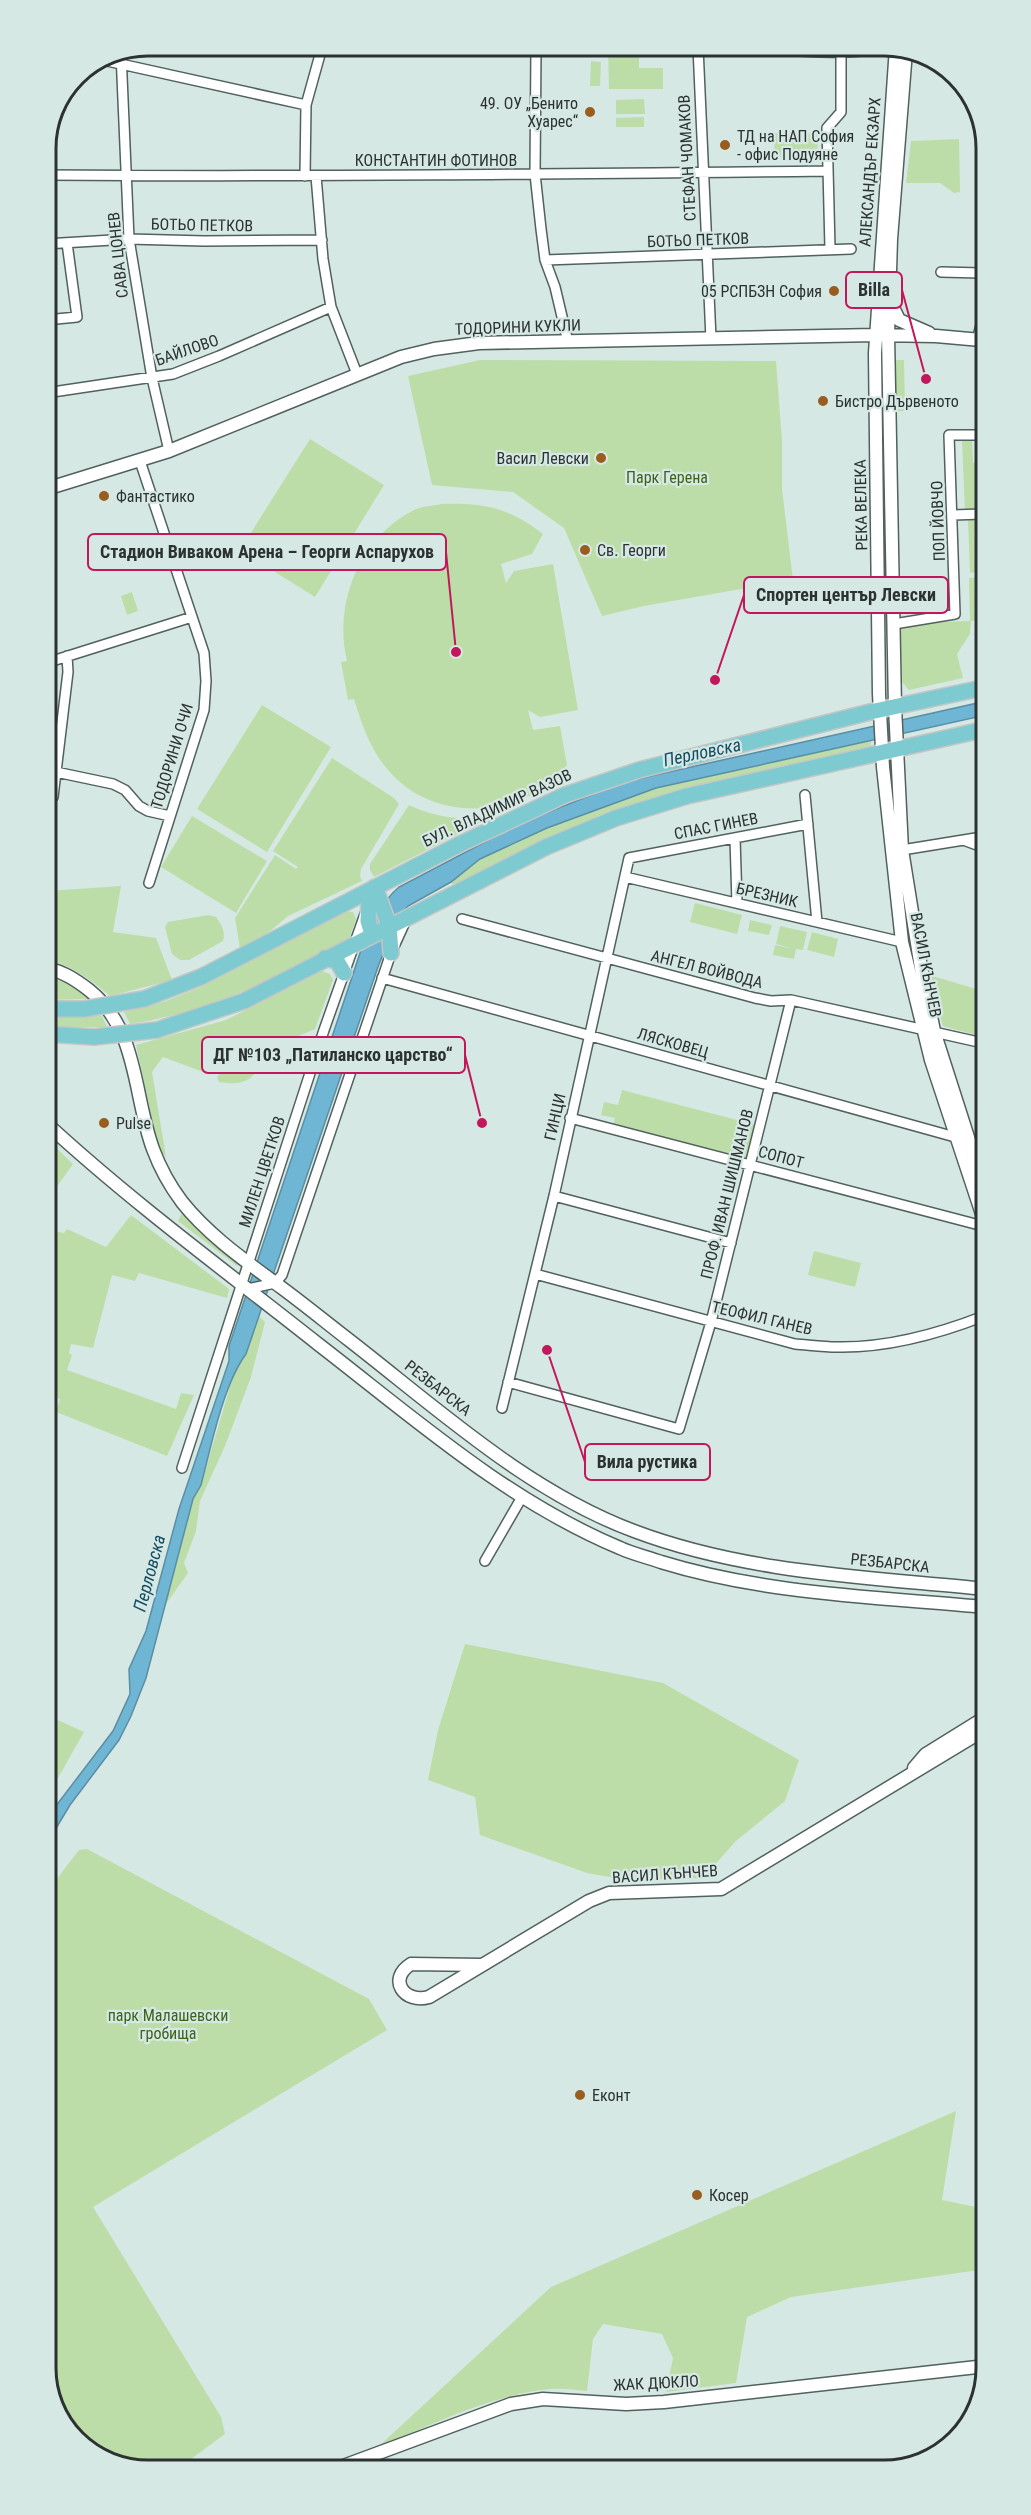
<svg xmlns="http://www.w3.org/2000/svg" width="1031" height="2515" viewBox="0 0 1031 2515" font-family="'Roboto Condensed',sans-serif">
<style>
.green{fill:#bddda8}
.water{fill:#6fb5d4;stroke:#5b8ea3;stroke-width:1.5}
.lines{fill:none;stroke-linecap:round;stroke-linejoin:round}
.minor-casing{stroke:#51615d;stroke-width:12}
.tertiary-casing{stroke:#51615d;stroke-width:15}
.primary-casing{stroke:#c4c6c5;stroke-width:18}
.minor{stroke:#fff;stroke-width:9}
.tertiary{stroke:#fff;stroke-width:12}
.primary{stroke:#7dcad1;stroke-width:15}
.primary-bridge-casing{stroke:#c4c6c5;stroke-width:18;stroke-linecap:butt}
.primary-bridge{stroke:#7dcad1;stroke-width:15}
.poi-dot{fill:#995d1f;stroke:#d6e8e4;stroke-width:2}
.labels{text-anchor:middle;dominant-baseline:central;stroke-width:4.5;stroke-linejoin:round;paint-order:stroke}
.poi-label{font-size:16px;fill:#2b3231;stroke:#d6e8e4;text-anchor:start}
.street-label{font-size:16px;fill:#2b3231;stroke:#d6e8e4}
.park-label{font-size:16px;fill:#3c6419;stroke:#d6e8e4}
.water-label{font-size:18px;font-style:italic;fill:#124c62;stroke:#d6e8e4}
.rim{fill:none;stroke:#2b3231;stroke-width:3}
.leader{fill:none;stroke:#c2185b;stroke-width:2}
.callout-dot{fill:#c2185b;stroke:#d6e8e4;stroke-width:2}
.callout{fill:#d6e8e4;stroke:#c2185b;stroke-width:2}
.callout-label{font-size:18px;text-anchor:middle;font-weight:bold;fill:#2b3231}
</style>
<rect width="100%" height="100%" fill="#d6e8e4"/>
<path class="green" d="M608 48H639V68H663V89H609Z
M591 61 601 62 600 86H590Z
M644 99 645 114H616V100Z
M644 117V127H616V118Z
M775 133 818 134 817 158 774 157Z
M959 139 960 192 954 193 940 183H906L911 141Z
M480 360 776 361 782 441V489L793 580 644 606 602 616 564 528 513 492 432 485 408 376Z
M896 360H904L905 411H896Z
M310 439 384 485 315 597 240 550Z
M962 441H972L973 463H980L982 511 965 512Z
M441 504C484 503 508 507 543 534L532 554 501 564 506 583 514 571 553 564 578 710 540 717 528 710 533 730 560 726 567 765C558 775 549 786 537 792 486 820 420 813 384 765 369 746 361 722 354 699L348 700 341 662 347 661C333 603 360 537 414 510 422 506 433 506 441 504Z
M982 519V572L970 573 968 520Z
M982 577V620L971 621 970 634 957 654 963 678 909 690 902 682 900 623 970 621 969 578Z
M132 592 138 611 127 615 121 596Z
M262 705 331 747 267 852 197 809Z
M871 741V746C765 772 657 793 556 835 521 849 487 868 453 885L451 882 480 860 507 846 547 828 656 788Z
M332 758 394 798 399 804 361 869 360 876 362 881 288 916 268 933 240 948 235 918 275 855 296 869 298 867 273 851Z
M409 805C437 818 463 821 493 816L374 877 370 870V864Z
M192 816 267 861 236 913 161 867Z
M121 886 113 932 156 938 172 980 110 996C90 979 72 966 47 959V891Z
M695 903 742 915 737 934 690 922Z
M346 911 353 912 356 919 349 939C275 978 214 1011 130 1024L124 1012 166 1001 201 987Z
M208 915 216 917C221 924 226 932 223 941L189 960H180L172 954 165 927 168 922Z
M750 920 772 925 769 935 748 931Z
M780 926 807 932 803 950 796 949 794 959 773 955 775 945 794 949 776 944Z
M812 932 838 939 834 957 807 950Z
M322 971 330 974 333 980 315 1029 266 1050 223 1061 206 1073 163 1057 152 1072 166 1157 158 1147 136 1045 226 1020Z
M47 974 70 984 88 999 47 1000Z
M929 975 983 991V1037L943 1026Z
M102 1016 107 1027H47V1017Z
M312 1036 302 1068 273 1058 289 1044Z
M265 1056C254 1080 246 1086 219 1082L217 1078C223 1061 250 1061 265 1056Z
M622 1090 760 1126 750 1165 612 1129 615 1118 601 1115 604 1102 618 1105Z
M47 1139 73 1164 48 1199Z
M182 1212 198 1231 238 1264 237 1266 178 1221Z
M131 1215 229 1289 227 1298 139 1273 135 1281 112 1275 93 1348 71 1344 69 1353 72 1355 67 1370 176 1409 181 1393 194 1395 167 1456 56 1412 60 1399 48 1394 49 1230 64 1233 67 1229 106 1247Z
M814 1251 861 1263 855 1287 808 1275Z
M259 1316 265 1322 251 1377 225 1446 200 1501 196 1531 184 1563 188 1573 163 1608 193 1499 201 1485 231 1383 238 1365 246 1354Z
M465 1644 663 1683 799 1760 785 1801 736 1841 703 1878 626 1880 587 1873 480 1835 475 1797 428 1780 438 1730Z
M49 1716 84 1732 49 1794Z
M87 1849 369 1999 387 2030 93 2207 221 2417 225 2434 176 2470H140L85 2449 50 2400 49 1889 79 1850Z
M956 2111 942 2200 986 2209V2269L791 2297 747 2317 736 2383 666 2392 673 2358 662 2334 603 2324 593 2339 587 2391C575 2390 562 2388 550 2389 490 2395 432 2425 377 2448L551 2287Z"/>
<path class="water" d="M982 702V716L656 788 547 828 480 859 451 882 408 906 399 917 379 964 246 1354C223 1385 211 1447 201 1485L193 1499 146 1678 131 1716 119 1740 70 1805 49 1840V1815L113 1731 130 1694 129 1669 146 1631 179 1509 229 1361V1346L360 953C370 928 378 905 399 887L523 822 624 782Z"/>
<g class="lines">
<defs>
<path id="minor" d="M698 47 711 339
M748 47C789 51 853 57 892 46
M536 49 535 174 541 229 545 260 555 287 568 342
M121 53 129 239 152 378 169 451
M98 59 306 105
M45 175C306 177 567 174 828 171
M305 176 306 105 321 51
M316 176 323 259 331 307 357 374
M45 244 129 239 204 241 322 240
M830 249 827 128 841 112V51
M545 260 851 249
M941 272 981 273
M46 320 77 317 67 243
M977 340 981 325
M46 393 173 374 219 356 331 307
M140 461 204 653 206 681 204 710 149 883
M953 515 982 514
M894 624 955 614 949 435H981
M46 663 192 617
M56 772 113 784 125 790 139 806 148 811 170 816
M805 795 817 922
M53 797 68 672 67 656
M735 838 737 903
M966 841 982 847
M902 850 982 837
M625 877 902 942
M462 919 755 998 771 1001 791 1000 983 1043
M382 978 955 1137
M570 1118 983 1226
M554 1196 731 1243
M535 1274 795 1344C809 1345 823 1347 837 1347 886 1348 938 1334 984 1316
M248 1289 275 1283 282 1275 391 953 406 920
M508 1382 679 1429 711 1322 791 1000
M502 1408 554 1196 629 858 808 824
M182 1468 324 1030 365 914
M485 1561 522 1497"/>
<path id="tertiary" d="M896 47 875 353 879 694 883 767 902 942 931 1060 983 1217
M906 51 891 239 888 335 895 707 902 850 921 968 934 1031 983 1184
M891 303 899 320 929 333
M46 489 169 451 401 357 434 349 479 343 875 335 936 336 981 340
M47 968C64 972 76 980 89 990 139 1030 133 1095 153 1149 160 1168 170 1186 182 1202 209 1236 247 1262 282 1288 305 1305 327 1323 349 1340 438 1409 527 1491 634 1531 745 1573 867 1577 984 1589
M47 1124C133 1203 227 1272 318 1344 414 1418 507 1501 620 1548 633 1554 647 1557 661 1562 765 1594 876 1597 984 1607
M914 1768 926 1754 984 1718
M482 1965 411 1964C387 1979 404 2004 429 1997L589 1901 609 1893 721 1889 984 1730
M338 2468 511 2404 543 2399 626 2404 664 2402 986 2366"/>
<path id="primary" d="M375 887 389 925 391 953
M369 904 368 921 372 934
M325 958 337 961 344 973
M144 999 201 977 458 845 565 795 639 770 870 712 982 688
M47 1009H84
M157 1030 244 1001 546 847 616 818 687 796 982 730
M47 1034 94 1037"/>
</defs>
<use href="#minor" class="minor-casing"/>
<use href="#tertiary" class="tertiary-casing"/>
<use href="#primary" class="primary-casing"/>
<use href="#minor" class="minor"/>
<use href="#tertiary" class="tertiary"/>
<use href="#primary" class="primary"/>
<defs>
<path id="primary-bridge" d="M84 1009 144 999
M94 1037 157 1030"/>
</defs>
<use href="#primary-bridge" class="primary-bridge-casing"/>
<use href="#primary-bridge" class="primary-bridge"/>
</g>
<g class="poi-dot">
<circle cx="590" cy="112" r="6"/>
<circle cx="725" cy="145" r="6"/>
<circle cx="834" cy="291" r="6"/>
<circle cx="823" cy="401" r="6"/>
<circle cx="601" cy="458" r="6"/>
<circle cx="104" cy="496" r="6"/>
<circle cx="585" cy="550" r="6"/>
<circle cx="104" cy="1123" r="6"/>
<circle cx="580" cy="2095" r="6"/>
<circle cx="697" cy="2195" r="6"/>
</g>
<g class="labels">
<g class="poi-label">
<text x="578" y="103" text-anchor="end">49. ОУ „Бенито<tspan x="578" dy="18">Хуарес“</tspan></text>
<text x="737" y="136">ТД на НАП София<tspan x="737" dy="18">- офис Подуяне</tspan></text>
<text x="822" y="291" text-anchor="end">05 РСПБЗН София</text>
<text x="835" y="401">Бистро Дървеното</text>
<text x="589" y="458" text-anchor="end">Васил Левски</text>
<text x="116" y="496">Фантастико</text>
<text x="597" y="550">Св. Георги</text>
<text x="116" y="1123">Pulse</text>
<text x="592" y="2095">Еконт</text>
<text x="709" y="2195">Косер</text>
</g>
<g class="street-label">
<text transform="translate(687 158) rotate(-93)">СТЕФАН ЧОМАКОВ</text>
<text x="436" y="160">КОНСТАНТИН ФОТИНОВ</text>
<text transform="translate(870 172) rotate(-86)">АЛЕКСАНДЪР ЕКЗАРХ</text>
<text transform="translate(202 225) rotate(1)">БОТЬО ПЕТКОВ</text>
<text transform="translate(698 240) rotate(-2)">БОТЬО ПЕТКОВ</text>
<text transform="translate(118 255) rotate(-96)">САВА ЦОНЕВ</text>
<text transform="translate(518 327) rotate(-2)">ТОДОРИНИ КУКЛИ</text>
<text transform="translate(187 350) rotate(-19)">БАЙЛОВО</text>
<text transform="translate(861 505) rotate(-91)">РЕКА ВЕЛЕКА</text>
<text transform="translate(938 521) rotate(-92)">ПОП ЙОВЧО</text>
<text transform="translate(172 756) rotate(-73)">ТОДОРИНИ ОЧИ</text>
<text transform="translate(497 808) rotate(-25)">БУЛ. ВЛАДИМИР ВАЗОВ</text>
<text transform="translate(716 826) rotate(-11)">СПАС ГИНЕВ</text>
<text transform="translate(767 895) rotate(13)">БРЕЗНИК</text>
<text transform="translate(926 965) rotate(79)">ВАСИЛ КЪНЧЕВ</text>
<text transform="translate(707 969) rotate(14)">АНГЕЛ ВОЙВОДА</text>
<text transform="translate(673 1043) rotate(16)">ЛЯСКОВЕЦ</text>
<text transform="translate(555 1117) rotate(-77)">ГИНЦИ</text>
<text transform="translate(781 1157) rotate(15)">СОПОТ</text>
<text transform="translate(262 1172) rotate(-72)">МИЛЕН ЦВЕТКОВ</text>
<text transform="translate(727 1194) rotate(-76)">ПРОФ. ИВАН ШИШМАНОВ</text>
<text transform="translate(762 1318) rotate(13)">ТЕОФИЛ ГАНЕВ</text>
<text transform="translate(438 1388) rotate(38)">РЕЗБАРСКА</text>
<text transform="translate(890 1563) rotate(6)">РЕЗБАРСКА</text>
<text transform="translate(665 1874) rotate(-4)">ВАСИЛ КЪНЧЕВ</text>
<text transform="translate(656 2383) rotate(-3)">ЖАК ДЮКЛО</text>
</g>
<g class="park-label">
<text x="667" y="477">Парк Герена</text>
<text x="168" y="2015">парк Малашевски<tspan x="168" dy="18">гробища</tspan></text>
</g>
<g class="water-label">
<text transform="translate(702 752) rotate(-12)">Перловска</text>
<text transform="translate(149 1573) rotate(-75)">Перловска</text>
</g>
</g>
<path d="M0 0H1031V2515H0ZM148 56H884A92 92 0 0 1 976 148V2368A92 92 0 0 1 884 2460H148A92 92 0 0 1 56 2368V148A92 92 0 0 1 148 56Z" fill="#d6e8e4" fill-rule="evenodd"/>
<path class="rim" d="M148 56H884A92 92 0 0 1 976 148V2368A92 92 0 0 1 884 2460H148A92 92 0 0 1 56 2368V148A92 92 0 0 1 148 56Z"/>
<path class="leader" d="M926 379L902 290M456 652L446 552M715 680L744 595M482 1123L465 1055M547 1350L585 1462"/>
<g class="callout-dot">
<circle cx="926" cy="379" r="6"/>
<circle cx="456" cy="652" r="6"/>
<circle cx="715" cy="680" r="6"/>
<circle cx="482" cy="1123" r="6"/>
<circle cx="547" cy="1350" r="6"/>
</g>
<g class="callout">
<rect x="846" y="272" width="56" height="36" rx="6"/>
<rect x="88" y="534" width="358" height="36" rx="6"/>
<rect x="744" y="577" width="204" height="36" rx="6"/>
<rect x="202" y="1037" width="263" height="36" rx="6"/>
<rect x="585" y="1444" width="125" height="36" rx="6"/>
</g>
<g class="callout-label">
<text x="874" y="296">Billa</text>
<text x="267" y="558">Стадион Виваком Арена – Георги Аспарухов</text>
<text x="846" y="601">Спортен център Левски</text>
<text x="333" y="1061">ДГ №103 „Патиланско царство“</text>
<text x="647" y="1468">Вила рустика</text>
</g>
</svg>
